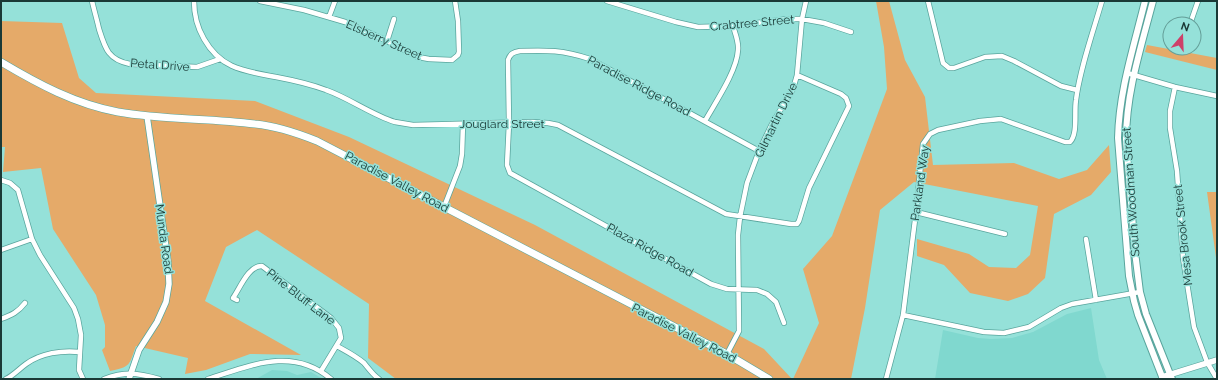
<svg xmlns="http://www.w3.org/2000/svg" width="1218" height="380" viewBox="0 0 1218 380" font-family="Raleway,sans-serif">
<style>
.built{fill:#80d8cf}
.green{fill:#e5aa69}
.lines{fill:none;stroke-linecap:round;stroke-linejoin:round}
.minor-casing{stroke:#59a59d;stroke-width:6}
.tertiary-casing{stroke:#59a59d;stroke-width:7}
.secondary-casing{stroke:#59a59d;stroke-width:8}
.primary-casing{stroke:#59a59d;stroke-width:8}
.minor{stroke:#fff;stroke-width:4.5}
.tertiary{stroke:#fff;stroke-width:5.5}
.secondary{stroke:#fff;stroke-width:6}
.primary{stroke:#fff;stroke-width:7}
.labels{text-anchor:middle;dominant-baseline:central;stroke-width:3;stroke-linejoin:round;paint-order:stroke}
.street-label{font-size:12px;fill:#1a3936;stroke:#95e1d9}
</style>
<rect width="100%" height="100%" fill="#95e1d9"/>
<path class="built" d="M1091 308 1099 360 1107 379H935L943 330 978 338 991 339 1012 338 1033 332 1067 314Z
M272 370 287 371 297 375 311 372 323 379H256Z"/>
<path class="green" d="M876 1H889L905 60 925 97 933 165 1014 163 1059 179 1087 170 1109 145 1111 172 1091 195 1054 214 1045 278 1028 294 1008 301 970 293 944 265 917 256V239L969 254 989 267 1016 268 1030 255 1038 206 914 182 880 210 865 308 851 379H793L819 323 803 269 832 236 887 89 884 47Z
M1 21 62 23 79 78 96 93 255 101 349 137 535 225 764 349 792 379H396L368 358 369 304 257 230 226 247 205 301 301 355 250 354 206 370 185 374 188 358 136 346C129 365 131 367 110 371L102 350 105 347V325L96 295 53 229 41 168 3 172 5 147H1Z
M1147 45 1217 58V70L1145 52Z
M1207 192H1217V265Z"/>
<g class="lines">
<defs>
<path id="minor" d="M92 1C94 10 97 20 99 29 105 48 108 60 130 64L197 67 220 59
M194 1C194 14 197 27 204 39 221 69 244 71 276 77 292 80 310 84 326 90 349 98 372 115 395 122 401 123 407 124 413 125L532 122 548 123 558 125 726 214 791 224H797L799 221 809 188 849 106 846 98 841 94 797 75
M260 1 304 10 345 22 381 38 418 57 429 59 452 60 458 55 459 52 458 21 455 1
M607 1 676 22 698 27 733 26 787 19H802L824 23 851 32
M928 1 943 63 949 68H954L985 57 1002 56 1014 61 1061 86 1077 90
M329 17 335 1
M1190 24 1198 1
M387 41 394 19
M1127 73 1175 87 1217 96
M1175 87 1170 111V128L1177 171 1183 258 1194 327 1207 362 1217 379
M705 121C715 103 737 71 738 50 739 42 735 33 733 26
M759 151 590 59C563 50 547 50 520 51 513 52 510 54 508 60L509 123 507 165 510 173 711 284 727 289 757 290 767 294 776 302 784 323
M1 180 10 183 18 190 32 239 40 255 74 308 78 319 81 335 79 370 83 379
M444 207 460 166 462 154 463 124
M916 212 1005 234
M1086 239 1096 300
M1 250 32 239
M237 300 233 298C240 288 249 265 262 266L331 318 339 328 341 338 321 371
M903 315 984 332 1004 333 1029 327 1061 308 1072 304 1140 292
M1 319C12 315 18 312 25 303
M337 346C346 351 356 356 364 363 369 369 373 375 379 379
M727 354 739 331 738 235 740 217 747 183 759 151 772 124 793 89 797 75 802 19 806 1
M6 379C14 375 19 369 26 364 41 353 62 350 80 352
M104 379C125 371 138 373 159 379
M208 379C250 366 292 346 331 379
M886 379 903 315 916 212 923 144 930 134 938 130 980 121 1001 119 1065 142H1070C1078 134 1074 112 1076 100 1080 68 1093 32 1102 1"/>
<path id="tertiary" d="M1162 377 1217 360
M129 379 139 350 157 322 166 302 169 284 168 261 147 116"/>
<path id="secondary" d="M1145 1C1134 46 1119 91 1118 138L1129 276 1134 301 1138 315 1163 379
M1153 1C1141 47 1126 93 1126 140L1135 252 1140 292 1146 314 1172 379"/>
<path id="primary" d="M1 62C38 84 75 104 118 112 163 120 210 118 255 124 277 126 297 133 317 141L727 354 769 379"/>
</defs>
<use href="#minor" class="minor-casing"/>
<use href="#tertiary" class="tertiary-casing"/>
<use href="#secondary" class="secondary-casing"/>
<use href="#primary" class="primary-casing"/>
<use href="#minor" class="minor"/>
<use href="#tertiary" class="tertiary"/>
<use href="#secondary" class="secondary"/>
<use href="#primary" class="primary"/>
</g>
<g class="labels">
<g class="street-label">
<text transform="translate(752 23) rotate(-5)">Crabtree Street</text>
<text transform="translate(384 40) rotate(24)">Elsberry Street</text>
<text transform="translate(160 65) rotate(4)">Petal Drive</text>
<text transform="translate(639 86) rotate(28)">Paradise Ridge Road</text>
<text transform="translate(776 120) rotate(-64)">Gilmartin Drive</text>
<text x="502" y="124">Jouglard Street</text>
<text transform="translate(397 182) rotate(28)">Paradise Valley Road</text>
<text transform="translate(920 183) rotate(-82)">Parkland Way</text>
<text transform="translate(1131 192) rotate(-94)">South Woodman Street</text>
<text transform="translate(1183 235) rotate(-96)">Mesa Brook Street</text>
<text transform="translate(164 239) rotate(82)">Munda Road</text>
<text transform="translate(650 250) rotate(29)">Plaza Ridge Road</text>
<text transform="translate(301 297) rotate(38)">Pine Bluff Lane</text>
<text transform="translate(684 333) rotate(27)">Paradise Valley Road</text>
</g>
</g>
<rect width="1218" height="380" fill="none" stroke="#1a3936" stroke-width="4"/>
<g transform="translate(1182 36) rotate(19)"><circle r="19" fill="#95e1d9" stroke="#649e98"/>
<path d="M0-3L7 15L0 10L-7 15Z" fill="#ce4069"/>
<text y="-6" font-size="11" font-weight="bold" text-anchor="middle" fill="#1a3936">N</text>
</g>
</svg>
